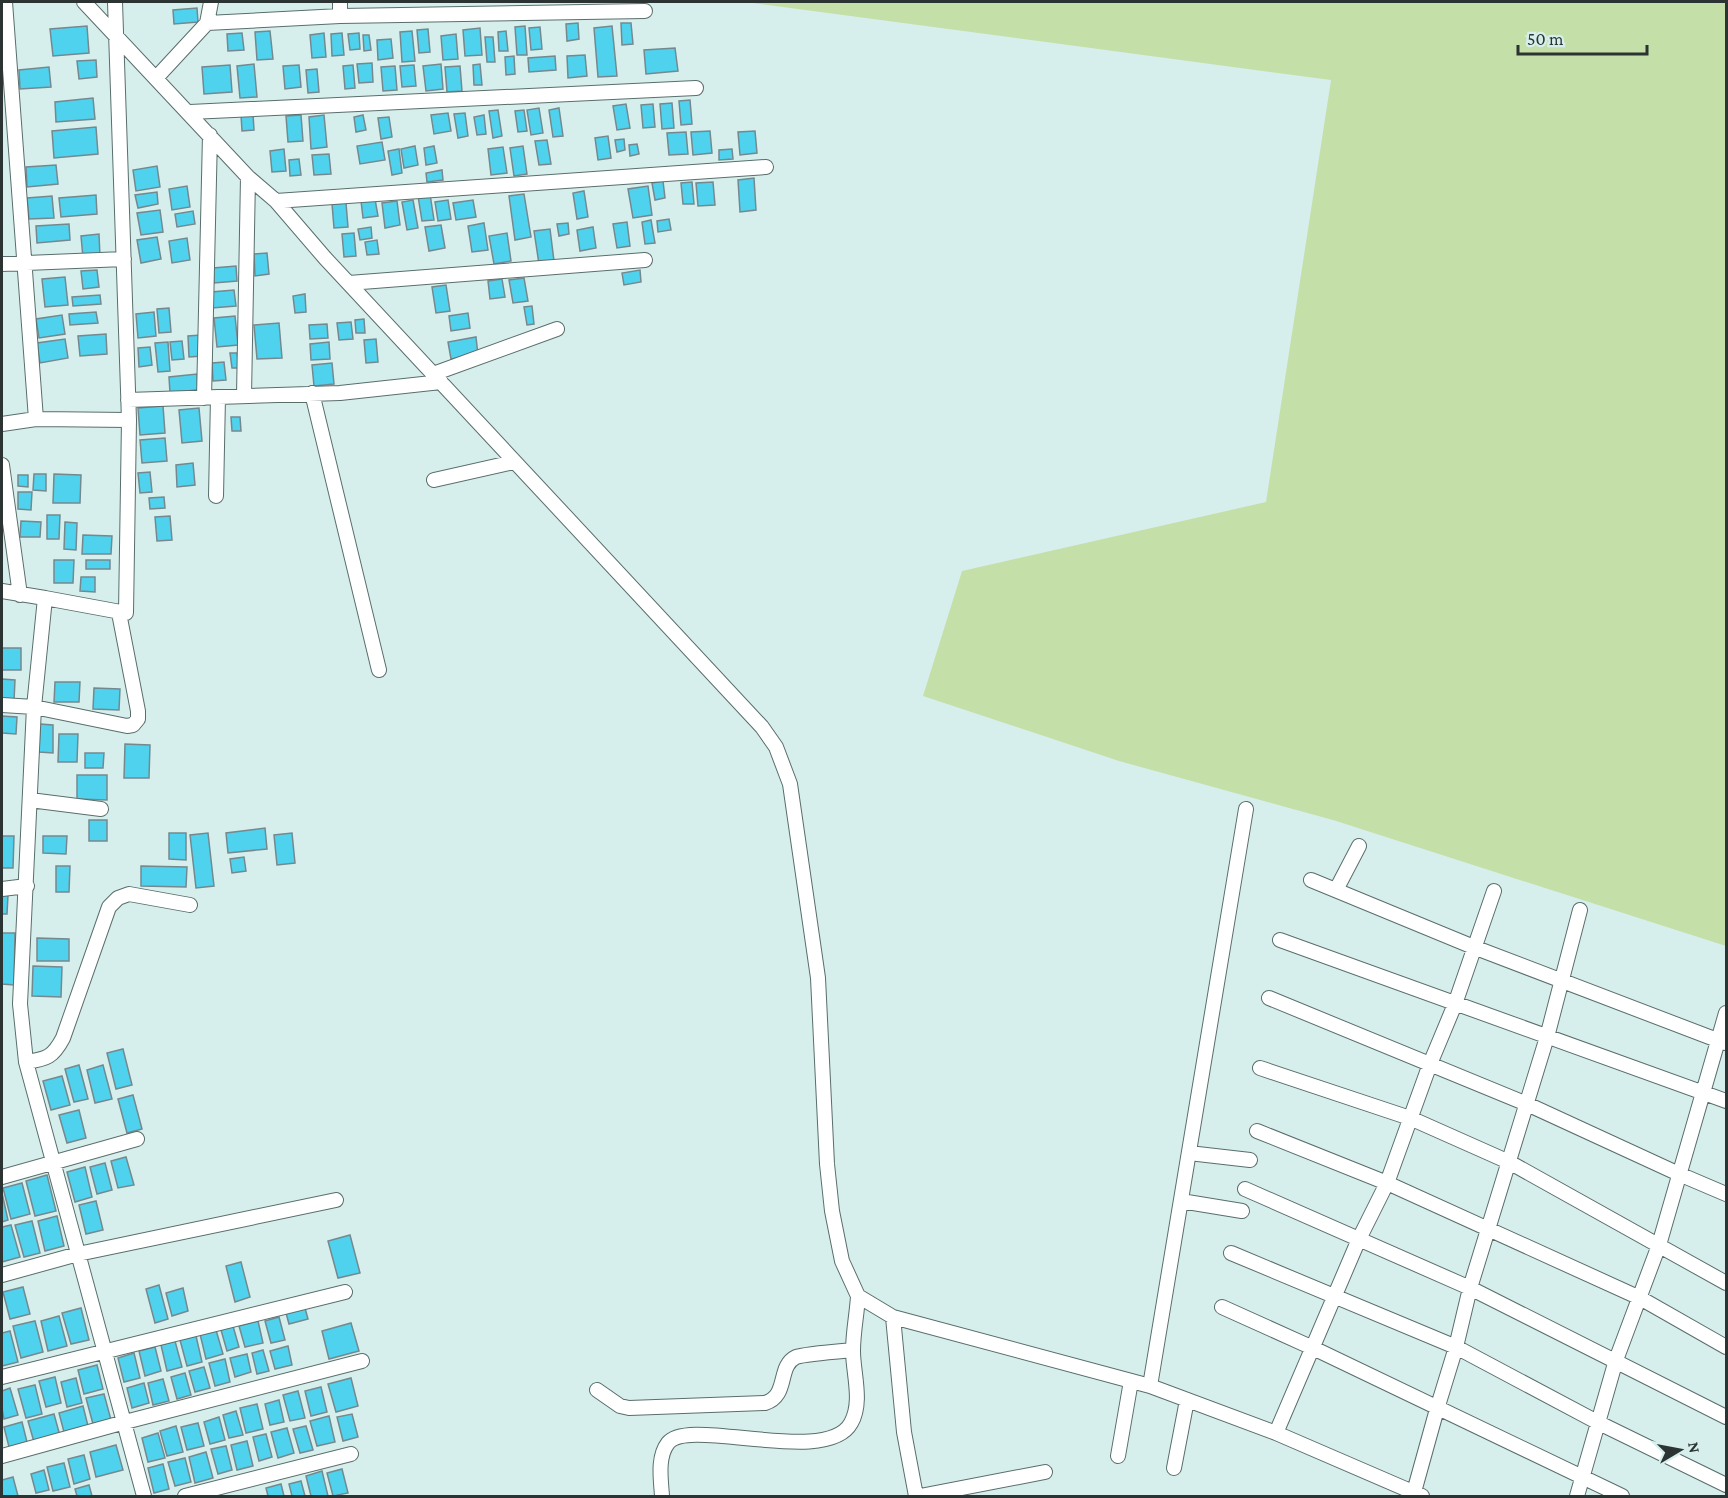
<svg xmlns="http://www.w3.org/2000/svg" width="1728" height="1498" viewBox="0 0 1728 1498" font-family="'Crimson Pro',serif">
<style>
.green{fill:#c5dfa9}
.building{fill:#4ed2ed;stroke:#74898f;stroke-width:1.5}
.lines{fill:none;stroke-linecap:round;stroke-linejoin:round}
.minor-casing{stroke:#596e6b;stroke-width:16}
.minor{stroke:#fff;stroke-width:14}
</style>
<rect width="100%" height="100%" fill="#d7efec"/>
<path class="green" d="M745 2H1726V946L1333 820 1119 761 923 696 962 571 1266 502 1331 80Z"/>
<path class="building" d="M197 8 198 22 174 24 173 10Z
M578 23 579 39 567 41 566 24Z
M621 23H631L633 44 622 45Z
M87 26 89 53 53 56 50 29Z
M525 26 527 55H517L515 27Z
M612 26 617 76 598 77 594 28Z
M540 27 542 49 531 50 529 28Z
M480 28 482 55 465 56 463 30Z
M428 29 430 52 419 53 417 30Z
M270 31 273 59 257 60 255 32Z
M412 31 415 61 402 62 400 32Z
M506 31 508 51H499L498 32Z
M242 33 244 50 228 51 227 34Z
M324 33 326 57 312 58 310 35Z
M342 33 344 55 332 56 331 34Z
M359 33 360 49 350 50 348 34Z
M456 34 458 59 443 60 441 36Z
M363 35H369L371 50 364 51Z
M485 37H493L495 62H487Z
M391 39 393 58 378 60 377 40Z
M675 48 678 71 646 74 644 50Z
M585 55 587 76 568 78 567 56Z
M514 56 515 74 506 75 505 57Z
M555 56 556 70 529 72 528 58Z
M96 60 97 77 79 79 77 61Z
M372 63 373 82 359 83 357 64Z
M254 64 257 97 240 98 237 66Z
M441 64 443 89 426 91 423 66Z
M480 64 482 85H474L473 65Z
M230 65 232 92 204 94 202 67Z
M299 65 301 87 285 89 283 66Z
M353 65 355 88 345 89 343 66Z
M414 65 416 86 402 87 400 66Z
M395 66 397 90 383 91 381 67Z
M460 66 462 91 447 92 445 67Z
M49 67 51 87 20 89 19 70Z
M317 69 319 92 308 93 306 70Z
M93 98 95 119 56 122 55 102Z
M690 100 692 124 681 125 679 101Z
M672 103 674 128 662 129 660 104Z
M626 104 630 128 617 130 613 106Z
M653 104 655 127 643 128 641 105Z
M539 108 543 133 531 135 527 110Z
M559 108 563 136 553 137 549 110Z
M498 110 502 136 493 138 489 111Z
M524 110 527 131 518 132 515 111Z
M448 113 451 131 434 134 431 115Z
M465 113 468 136 458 138 454 114Z
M253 114 254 130 242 131 241 115Z
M301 115 303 141 288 142 286 116Z
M324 115 327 147 311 149 309 117Z
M363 115 366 130 356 132 354 117Z
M484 115 486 134 477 135 474 117Z
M389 117 392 137 381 139 378 118Z
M96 127 98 154 54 158 52 131Z
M710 131 712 153 693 155 691 132Z
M755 131 757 153 740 155 738 132Z
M686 132 688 154 669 155 667 133Z
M608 136 611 158 598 160 595 138Z
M624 139 625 150 617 152 615 140Z
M547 140 551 164 539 165 535 141Z
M382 142 385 160 360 164 357 146Z
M637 144 639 154 630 156 629 145Z
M415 146 418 165 404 168 401 149Z
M434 146 437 163 426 165 424 148Z
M523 146 527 174 514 176 510 148Z
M503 147 507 173 491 175 488 149Z
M284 149 286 171 272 172 270 151Z
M399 149 402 173 392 175 388 151Z
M732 149 733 159 719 160V150Z
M329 154 331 174 314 175 312 155Z
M299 159 301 175 290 176 289 160Z
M56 165 58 184 27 187 26 167Z
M157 166 160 187 136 191 133 170Z
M442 170 443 180 427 182 426 173Z
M754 178 756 210 740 212 738 180Z
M663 181 665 198 655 200 652 183Z
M692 182 694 204H683L681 183Z
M713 182 715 205 698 206 696 183Z
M187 186 190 207 172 210 169 189Z
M648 186 652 215 633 218 628 189Z
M584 191 588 217 577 219 573 193Z
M157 192 158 204 138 208 135 195Z
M430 194 434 220 422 221 418 196Z
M524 194 531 237 515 240 509 196Z
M96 195 97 214 61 217 59 198Z
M52 196 54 218 29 219 27 198Z
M375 199 378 216 363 218 361 201Z
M413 200 418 228 407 230 402 202Z
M448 200 451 219 438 221 435 202Z
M473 200 476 217 456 220 453 203Z
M397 201 400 225 385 228 382 203Z
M346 203 348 227 334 228 332 204Z
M160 210 163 232 141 235 137 213Z
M193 211 195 224 177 227 175 214Z
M669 219 671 230 658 232 657 221Z
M651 220 655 243 645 244 642 222Z
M627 222 630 246 617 248 613 224Z
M484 223 488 250 472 252 468 226Z
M568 223 569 234 559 236 557 224Z
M69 224 70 240 37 243 36 226Z
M441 225 445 248 429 251 425 227Z
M371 227 372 238 360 240 358 229Z
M593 227 596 248 580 251 577 230Z
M550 229 554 261 539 264 534 231Z
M354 233 356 256 344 257 342 234Z
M507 233 511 261 494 264 489 236Z
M99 234 100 257 83 258 81 236Z
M157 237 161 259 141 263 137 240Z
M187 238 190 260 172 263 169 241Z
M377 240 379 254 367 255 365 242Z
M267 253 269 274 255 276 254 254Z
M236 266 237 281 214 283 213 268Z
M97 270 99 287 83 289 81 271Z
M640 270 641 282 624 285 622 273Z
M65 277 68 305 45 307 42 279Z
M524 278 528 301 513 303 509 280Z
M502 279 505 297 490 299 488 281Z
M446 285 450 311 436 313 432 287Z
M234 290 236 306 212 308 211 292Z
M305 294 306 312 295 313 293 296Z
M100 295 101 304 73 306 72 297Z
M532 306 534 324 527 325 524 307Z
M169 308 171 332 159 333 157 309Z
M96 312 98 323 70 325 69 314Z
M154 312 156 336 138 338 136 314Z
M468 313 470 328 451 331 449 316Z
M62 315 65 334 39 338 36 319Z
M235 316 238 345 217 347 214 318Z
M364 319 365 333H356L355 320Z
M351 322 353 339 339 340 337 323Z
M279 323 282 358 257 359 254 325Z
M327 324 328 338 310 339 309 325Z
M106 334 107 354 80 356 78 336Z
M201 335 203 356 189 357 188 336Z
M476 337 478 355 451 359 448 342Z
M65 339 68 358 40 363 37 343Z
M376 339 378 362 366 363 364 340Z
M182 341 184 359 172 360 170 342Z
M168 342 170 371 158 372 155 343Z
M329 342 330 359 311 360 310 344Z
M150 347 152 365 139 367 138 348Z
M230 353H237L239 368H232Z
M224 362 226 380 213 381 212 363Z
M332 363 334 384 314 386 312 365Z
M197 374 198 390 170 393 169 377Z
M163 406 165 433 140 435 138 408Z
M199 408 202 441 182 443 179 410Z
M231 417H240L241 431H232Z
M165 438 167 461 142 463 140 440Z
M193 463 195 485 177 487 176 465Z
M150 472 152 492 140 493 138 473Z
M34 474H46V491L33 490Z
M54 474 81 475 80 503H53Z
M18 475H28V487L18 486Z
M18 492H32L31 510 18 509Z
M164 497 165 508 150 509 149 498Z
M47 515H60L59 539H47Z
M170 516 172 540 157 541 155 517Z
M21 521 41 522 40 537H20Z
M65 522 77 523 76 550 64 549Z
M83 535 112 536 111 554H82Z
M54 560H74L73 583H54Z
M86 560H110V569H86Z
M81 577H95V592L80 591Z
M2 648H21V670H2Z
M2 679 15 680 14 701H2Z
M55 682H80L79 702H54Z
M94 688 120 689 119 710 93 709Z
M2 716 17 717 16 734 2 733Z
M40 724 53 725V753L39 752Z
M59 734H78L77 762H58Z
M125 744 150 745 149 778H124Z
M85 753H104L103 768H85Z
M77 775H107V800L77 799Z
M89 820H107V841H89Z
M265 828 267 849 228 853 226 833Z
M169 833H186V860L169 859Z
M208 833 214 886 196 888 190 835Z
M292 833 295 863 277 865 274 835Z
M2 836H14L13 868H2Z
M43 836H67L66 854 43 853Z
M244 857 246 871 232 873 230 859Z
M56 866H70L69 892H56Z
M141 866 187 867 186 887 141 886Z
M2 895H8L7 914H2Z
M2 933H15L14 985 2 984Z
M37 938 69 939V961H37Z
M33 966 62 967 61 997 32 996Z
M123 1049 132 1085 116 1089 107 1053Z
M79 1065 88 1099 74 1102 65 1069Z
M103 1065 112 1099 95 1103 87 1070Z
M62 1076 70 1105 51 1110 43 1081Z
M133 1095 142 1129 127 1133 118 1099Z
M79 1110 86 1138 67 1143 59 1115Z
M126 1157 134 1185 118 1188 111 1161Z
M105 1163 112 1190 97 1194 90 1167Z
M85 1167 92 1197 75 1202 67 1172Z
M47 1175 56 1211 35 1216 26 1181Z
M22 1183 30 1214 11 1219 3 1188Z
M2 1193 8 1220 2 1222Z
M96 1201 103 1230 86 1234 79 1205Z
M57 1216 64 1246 45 1251 38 1221Z
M32 1221 40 1253 24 1257 15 1225Z
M11 1225 20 1257 2 1262V1227Z
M350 1235 360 1273 338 1278 328 1241Z
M241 1262 250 1297 235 1302 226 1266Z
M159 1285 168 1319 155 1323 146 1289Z
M23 1287 30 1314 10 1319 3 1292Z
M183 1288 188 1311 172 1316 166 1293Z
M81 1308 89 1340 71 1344 62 1313Z
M305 1308 308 1319 289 1324 286 1313Z
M59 1316 67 1346 48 1351 41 1321Z
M279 1317 285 1340 271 1343 265 1321Z
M35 1321 43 1352 21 1358 13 1326Z
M258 1321 263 1343 245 1347 239 1326Z
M351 1323 359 1351 329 1359 322 1331Z
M233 1326 239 1347 227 1351 221 1330Z
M216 1330 223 1354 206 1359 200 1334Z
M10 1331 18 1362 2 1366V1333Z
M196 1336 202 1362 187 1366 180 1340Z
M175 1341 182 1367 167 1371 161 1345Z
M288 1346 292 1365 275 1369 270 1351Z
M155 1347 161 1371 145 1376 139 1351Z
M263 1350 269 1371 257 1374 252 1353Z
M134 1353 140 1378 124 1382 118 1358Z
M247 1354 251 1372 235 1377 230 1358Z
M225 1359 230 1382 215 1386 209 1363Z
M97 1365 103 1389 84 1394 78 1370Z
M204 1367 210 1388 195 1392 189 1371Z
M185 1373 191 1395 177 1399 171 1377Z
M55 1377 61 1403 46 1407 39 1381Z
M76 1378 82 1403 67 1407 61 1382Z
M351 1378 358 1406 336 1412 328 1384Z
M163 1379 169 1401 153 1405 148 1383Z
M144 1383 149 1403 132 1408 127 1388Z
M35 1385 42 1414 26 1418 18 1389Z
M321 1387 327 1412 311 1416 305 1391Z
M10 1388 18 1415 4 1419 2 1409V1391Z
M298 1391 305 1418 290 1421 283 1395Z
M104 1394 111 1420 93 1424 86 1398Z
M279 1400 284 1422 270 1425 265 1404Z
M257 1404 263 1429 246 1433 240 1408Z
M83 1406 88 1426 64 1432 59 1413Z
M236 1411 243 1435 229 1438 223 1415Z
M54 1414 60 1436 34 1442 28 1421Z
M352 1414 358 1437 343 1441 337 1417Z
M329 1416 335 1442 317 1446 310 1421Z
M219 1417 225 1440 210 1444 204 1422Z
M22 1422 27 1442 9 1447 4 1427Z
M198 1423 204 1446 187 1450 181 1427Z
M176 1426 183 1452 167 1456 160 1431Z
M306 1426 313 1450 300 1453 293 1429Z
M287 1428 294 1453 278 1458 271 1432Z
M158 1433 165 1458 148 1462 142 1438Z
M266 1434 272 1457 259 1461 253 1437Z
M247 1441 253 1466 237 1470 231 1445Z
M116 1445 123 1470 96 1477 90 1452Z
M226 1446 232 1470 218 1474 211 1449Z
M206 1452 213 1478 195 1483 189 1457Z
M84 1455 90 1479 74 1484 68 1459Z
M185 1458 191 1482 175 1486 168 1462Z
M64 1463 70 1487 53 1491 47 1467Z
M163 1464 169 1489 154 1493 148 1468Z
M342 1469 348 1493 333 1496 327 1473Z
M44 1470 49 1490 36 1493 31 1474Z
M322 1471 328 1496H311L306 1476Z
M13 1477 18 1496H2V1480Z
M301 1481 305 1496H292L289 1484Z
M281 1484 284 1496H268L266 1488Z
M89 1485 92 1496H77L75 1489Z"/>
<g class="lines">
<defs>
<path id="minor" d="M5 2 36 419
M84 2 248 177 276 201 325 258 762 727 776 747 790 784 818 978 827 1164 832 1211 842 1261 858 1296 893 1317 1150 1386 1276 1433 1422 1496
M115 2 129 420 126 613 45 598 34 707 20 1004 26 1062 144 1496
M340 16 645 11
M207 23 211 2
M157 77 207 23 340 16V2
M190 112 696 88
M276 201 766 167
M2 264 124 259
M349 283 645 260
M433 374 557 329
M312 393 379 670
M244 396 248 177
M204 398 210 135
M128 400 340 393 441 382
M2 424 36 419 129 420
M2 465 20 595
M434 480 514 462
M216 496 218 397
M2 591 45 598
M2 705 34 707 127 726 133 725 138 719V711L119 613
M30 800 101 809
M1311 880 1476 948 1725 1043
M2 889 27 886
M1336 890 1359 846
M1280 940 1726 1101
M1269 998 1527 1104 1679 1174 1726 1194
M26 1062C47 1059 53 1057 63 1038L109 907 118 898 129 894 190 905
M1260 1068 1410 1118 1509 1162 1726 1283
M1257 1131 1387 1183 1640 1298 1726 1347
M1189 1153 1250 1160
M2 1177 137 1139
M1245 1189 1470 1288 1726 1417
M1181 1201 1242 1211
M1231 1253 1456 1347 1599 1423 1726 1485
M2 1275 78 1254 336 1200
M1222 1307 1313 1348 1622 1496
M893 1317 904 1432 916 1496
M2 1377 345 1292
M1150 1386 1246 809
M597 1390 620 1406 629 1408 765 1403C789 1396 777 1366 796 1357 804 1354 842 1351 853 1350
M1276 1433 1359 1239 1387 1183 1430 1064 1455 1004 1494 891
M2 1456 125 1422 362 1361
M1118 1456 1131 1381
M1174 1468 1187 1400
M1414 1492 1437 1409 1456 1347 1470 1288 1547 1037 1580 910
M185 1496 351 1454
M662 1496C661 1480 657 1457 668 1443 688 1416 827 1467 851 1423 863 1402 853 1373 853 1351 853 1332 857 1314 858 1296
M920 1496 1045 1472
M1577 1496 1616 1360 1659 1245 1726 1013"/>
</defs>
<use href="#minor" class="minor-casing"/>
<use href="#minor" class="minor"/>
</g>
<rect width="1728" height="1498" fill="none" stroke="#2b3433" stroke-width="6"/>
<g transform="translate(1680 1450) rotate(80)" stroke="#d7efec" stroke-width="4.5" paint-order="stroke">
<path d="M0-4.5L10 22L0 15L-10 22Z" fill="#2b3433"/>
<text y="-9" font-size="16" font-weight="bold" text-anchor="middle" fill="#2b3433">N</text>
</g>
<path d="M1518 45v9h129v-9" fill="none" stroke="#2b3433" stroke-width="3"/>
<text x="1527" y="45" font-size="18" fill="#2b3433" stroke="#d7efec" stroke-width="4.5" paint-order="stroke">50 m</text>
</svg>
